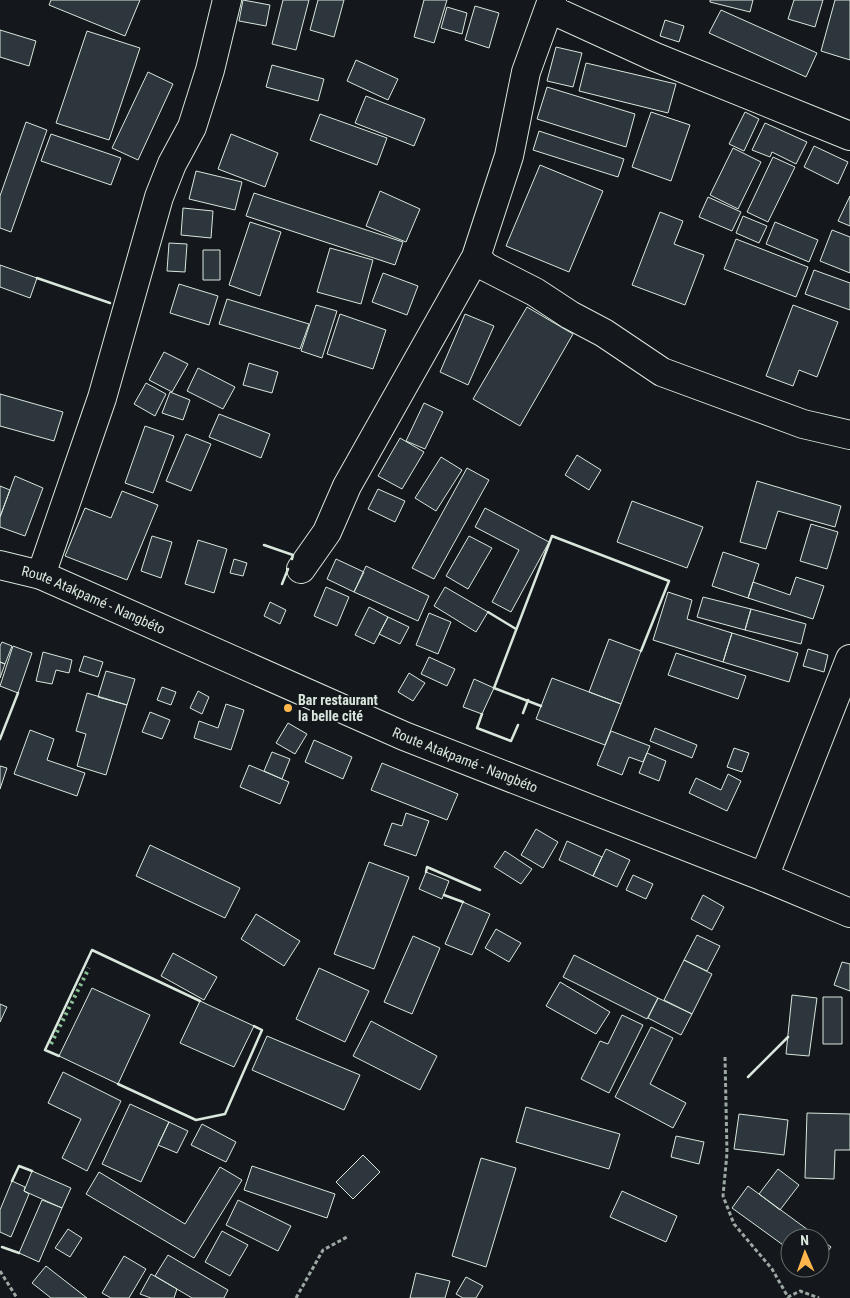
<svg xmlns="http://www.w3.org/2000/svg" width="850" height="1298" viewBox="0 0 850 1298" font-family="'Roboto Condensed',sans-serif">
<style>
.building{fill:#2c363c;stroke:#d8e6dc}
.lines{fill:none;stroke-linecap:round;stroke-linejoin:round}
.street-casing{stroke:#d8e6dc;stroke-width:30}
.secondary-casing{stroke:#d8e6dc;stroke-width:30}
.path{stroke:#9da8a2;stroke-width:3;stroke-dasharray:4 2.5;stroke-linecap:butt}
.street{stroke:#14181c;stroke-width:28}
.secondary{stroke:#14181c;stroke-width:28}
.hedge{stroke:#8ac095;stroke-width:4;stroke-dasharray:2.5 4;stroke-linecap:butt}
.wall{stroke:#d8e6dc;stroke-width:2.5}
.poi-dot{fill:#ffb74d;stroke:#14181c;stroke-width:2}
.labels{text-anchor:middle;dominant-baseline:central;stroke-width:4;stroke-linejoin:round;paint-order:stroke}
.street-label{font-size:14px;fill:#d8e6dc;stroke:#14181c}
.poi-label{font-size:14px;font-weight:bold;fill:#d8e6dc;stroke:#14181c;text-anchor:start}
</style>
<rect width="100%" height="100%" fill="#14181c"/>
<path class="building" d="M51 0H140L125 36 49 5Z
M243 0 270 5 266 26 239 21Z
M283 0H309L296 50 272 44Z
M318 0H344L334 37 310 30Z
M424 0H447L434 43 414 37Z
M710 0H753L750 12 710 2Z
M794 0H823L815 27 788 19Z
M835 0H850V60L821 51Z
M475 6 499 13 489 48 465 40Z
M447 7 467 13 462 34 441 28Z
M721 10 817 53 806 77 709 33Z
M665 20 684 26 679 42 660 36Z
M0 30 36 41 29 66 0 57Z
M87 31 140 48 109 140 56 123Z
M556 47 582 53 573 87 547 81Z
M356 60 398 79 388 100 347 81Z
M586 63 676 84 668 113 579 91Z
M272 65 324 79 318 101 266 87Z
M148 72 173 84 138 160 112 148Z
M547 87 635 114 626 147 537 119Z
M366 96 425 119 414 146 355 123Z
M651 112 690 125 671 181 632 167Z
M745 112 759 119 744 151 729 144Z
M320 114 387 138 377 165 310 140Z
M26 122 47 130 11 232 0 228V196Z
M765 123 807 142 796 164 772 152 770 157 752 150Z
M539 131 624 159 618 177 533 150Z
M51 134 121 158 111 185 41 161Z
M231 134 278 153 265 187 218 169Z
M814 146 848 162 838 184 804 167Z
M733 148 761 162 738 209 710 195Z
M773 157 795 167 768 222 747 212Z
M540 165 603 191 569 272 506 246Z
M196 171 242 182 235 210 189 199Z
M380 191 420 209 406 242 366 226Z
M254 193 403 242 395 265 246 216Z
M850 196V226L838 221Z
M708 197 741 212 732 231 699 217Z
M183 208 213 211 211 238 181 235Z
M660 212 683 221 674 244 704 255 685 305 632 285Z
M743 216 767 226 759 243 736 233Z
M250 222 281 232 260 296 229 285Z
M775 222 818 240 809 262 766 244Z
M832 230 850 237V273L820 261Z
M736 239 808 267 796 297 724 269Z
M169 243 187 244 185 272 167 271Z
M330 248 373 260 361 304 317 292Z
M203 250H220V280H203Z
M0 265 37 278 30 298 0 287Z
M814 270 850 283V310L805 294Z
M383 273 418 286 407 315 372 302Z
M179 284 218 296 209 325 170 313Z
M227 299 309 324 300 349 219 324Z
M316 305 337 311 322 358 301 351Z
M793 305 838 322 817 377 799 370 793 386 766 376Z
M527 307 573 334 520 426 473 399Z
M340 314 386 330 373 369 327 354Z
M465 314 494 326 468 385 440 372Z
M164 352 188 364 172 392 149 380Z
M249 363 278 372 272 393 243 385Z
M198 368 235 387 223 409 187 391Z
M146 383 166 394 155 416 134 404Z
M170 392 190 400 183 420 162 413Z
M0 394 63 412 54 441 0 426Z
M424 403 443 412 425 449 406 441Z
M219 414 270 434 261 458 209 437Z
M145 426 174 436 153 493 125 483Z
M186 434 211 444 191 491 166 481Z
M400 438 424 452 402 489 378 476Z
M577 455 601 470 589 490 565 475Z
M441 457 462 470 436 511 415 498Z
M467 468 489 480 434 579 412 568Z
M15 476 43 488 25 536 0 527V517Z
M757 481 841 506 835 527 778 511 766 549 740 542Z
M0 486 10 490 0 517Z
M378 489 405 501 395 522 368 509Z
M122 491 158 505 127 580 65 556 85 508 111 518Z
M632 501 703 527 687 568 617 542Z
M485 508 549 542 511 612 492 602 519 550 475 527Z
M811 524 838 532 827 569 800 561Z
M152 536 172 542 161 578 141 571Z
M469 536 492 548 468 589 446 576Z
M198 540 227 549 214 593 185 584Z
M723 552 759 564 748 598 712 586Z
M234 559 247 563 243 576 230 573Z
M336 559 364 572 354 592 327 579Z
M366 566 429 596 418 621 354 592Z
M796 577 824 586 813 619 748 598 753 582 790 595Z
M326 587 349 597 337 626 314 616Z
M445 587 488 612 476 632 434 606Z
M668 592 692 600 687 619 732 633 723 662 653 640Z
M703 597 751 609 745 630 697 617Z
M270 602 286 610 280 624 264 616Z
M369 607 388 617 374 644 355 635Z
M751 609 806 624 801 644 745 630Z
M429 613 451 622 438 654 416 645Z
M388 617 409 627 400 644 379 634Z
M732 633 798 653 789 682 723 662Z
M609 639 641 651 621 704 589 692Z
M2 642 12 646 5 664 0 662V646Z
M13 646 32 653 18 693 0 686Z
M808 649 828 655 824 672 803 666Z
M43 652 72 660 69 673 56 670 52 684 36 681Z
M676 653 746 676 738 699 668 675Z
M84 656 103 662 98 677 79 671Z
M429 657 455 669 447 686 421 674Z
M0 662 5 664 0 678Z
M106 671 135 679 127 705 98 697Z
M409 673 425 683 413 701 398 692Z
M552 678 621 704 605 745 536 719Z
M474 679 494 688 482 714 463 707Z
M162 687 176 692 171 705 157 700Z
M198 691 209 697 202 714 190 708Z
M87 693 127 705 106 775 77 766 86 734 76 731Z
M226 704 244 710 231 750 194 738 199 721 218 728Z
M150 712 170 720 162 739 142 732Z
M288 723 307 734 295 754 276 743Z
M655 728 697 745 692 758 650 741Z
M30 730 54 739 47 760 85 773 77 796 14 774Z
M611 731 650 746 643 762 629 757 622 775 597 765Z
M314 740 352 757 343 779 305 762Z
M734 748 749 753 742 772 727 767Z
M272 752 290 759 282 779 264 771Z
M647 753 666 761 659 781 639 773Z
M382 763 458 794 447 820 371 790Z
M249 765 289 782 280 804 240 787Z
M0 766 7 768 0 789Z
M728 774 741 781 727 811 689 793 696 778 721 790Z
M406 813 429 821 416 856 384 845 392 823 402 826Z
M536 829 558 842 543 868 521 855Z
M567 841 602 857 593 876 559 860Z
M150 845 240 888 225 918 136 876Z
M606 849 630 860 617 887 593 876Z
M505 851 532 869 521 884 494 867Z
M369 862 409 877 374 969 334 954Z
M426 872 449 881 442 899 419 889Z
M633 875 653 884 646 899 626 890Z
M703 895 724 907 712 930 691 919Z
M463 902 490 914 472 955 445 944Z
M256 914 300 941 284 966 241 939Z
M496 929 521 943 509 962 485 948Z
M697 935 720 946 707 971 684 960Z
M413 936 440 948 412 1014 384 1002Z
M173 953 217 977 204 1000 161 976Z
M574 955 658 998 647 1019 563 977Z
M684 960 712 974 692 1014 664 1000Z
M842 962 850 964V991L834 985Z
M319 968 369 991 345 1042 296 1019Z
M560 982 610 1012 596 1034 546 1006Z
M92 988 150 1015 118 1084 59 1056Z
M792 995 817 998 809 1056 786 1054Z
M823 997H842V1044H823Z
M658 998 692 1014 681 1035 648 1018Z
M200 1001 254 1026 234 1067 180 1043Z
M0 1004 7 1007 0 1022Z
M622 1015 643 1025 609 1093 581 1079 600 1041 608 1044Z
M371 1021 437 1056 420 1090 353 1056Z
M651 1027 673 1038 650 1084 686 1103 673 1128 615 1097Z
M267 1036 360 1075 344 1110 252 1070Z
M63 1072 121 1101 87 1171 62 1158 81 1119 48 1103Z
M130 1104 169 1122 141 1182 102 1164Z
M526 1107 620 1134 609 1169 516 1142Z
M807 1113 850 1114V1150H835L834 1179 805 1178Z
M739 1114 788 1120 784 1155 734 1149Z
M169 1122 188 1131 177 1153 158 1145Z
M202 1124 236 1142 226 1162 191 1145Z
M676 1136 704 1142 699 1164 671 1157Z
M363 1155 380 1172 353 1199 336 1182Z
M481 1158 516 1168 486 1267 452 1256Z
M252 1166 335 1194 327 1218 244 1190Z
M220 1167 242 1180 194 1258 86 1194 99 1172 185 1224Z
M778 1169 799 1185 780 1210 759 1194Z
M32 1171 71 1188 62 1208 24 1191Z
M12 1181 25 1187 24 1191 29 1194 11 1237 0 1232V1210Z
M748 1186 759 1194 819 1238H790V1250L732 1208Z
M622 1191 677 1216 666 1242 610 1217Z
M42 1200 62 1208 39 1262 19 1253Z
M238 1200 291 1226 278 1251 226 1225Z
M68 1229 82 1238 70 1257 55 1248Z
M222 1231 248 1245 230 1276 205 1262Z
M820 1239 831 1247 820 1262Z
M168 1255 228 1290 224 1298H192L155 1276Z
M124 1256 146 1269 129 1298H111L102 1293Z
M46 1266 87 1298H51L32 1283Z
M416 1273 450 1281 445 1298H410Z
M151 1274 177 1289 174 1298H151L140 1294Z
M466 1277 483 1286 476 1298H463L456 1294Z"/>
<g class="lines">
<defs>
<path id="street" d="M550 9 655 57 850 136
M476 257 486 267 535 292 570 315 604 333 662 372 803 424 850 435
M301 569 327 532 347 486 476 257 509 156 526 72 552 0
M41 575 102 398 159 197 172 164 192 127 210 70 227 0
M764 877 850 659"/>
<g id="secondary">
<path id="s1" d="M0 565 41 575 404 736 764 877 850 913"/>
</g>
</defs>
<use href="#street" class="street-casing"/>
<use href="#secondary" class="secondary-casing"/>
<path class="path" d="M725 1057 727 1153 723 1196 734 1224 772 1269 788 1297 800 1291 819 1298
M0 1271 17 1298
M296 1298 323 1250 347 1237"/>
<use href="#street" class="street"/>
<use href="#secondary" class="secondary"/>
<path class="hedge" d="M51 1044 89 968"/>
<path class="wall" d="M37 278 110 303
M264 545 293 555 292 559
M282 584 288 569
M488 612 516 629
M541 706 494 688 552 536 669 581 641 651
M523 713 528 700
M482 714 477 728 511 741 518 725
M0 739 18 693
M426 872 427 867 480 890
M444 895 463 902
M59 1056 45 1050 92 950 200 1001
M748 1077 788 1037
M118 1084 196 1120 225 1114 262 1030 254 1026
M12 1181 19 1166 32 1171
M2 1247 19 1253"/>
</g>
<circle class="poi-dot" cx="288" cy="708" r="5"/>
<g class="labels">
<g class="street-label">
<text stroke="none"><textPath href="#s1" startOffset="100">Route Atakpamé - Nangbéto</textPath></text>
<text stroke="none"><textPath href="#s1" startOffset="505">Route Atakpamé - Nangbéto</textPath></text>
</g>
<g class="poi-label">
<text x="298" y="700">Bar restaurant<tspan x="298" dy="16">la belle cité</tspan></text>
</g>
</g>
<g transform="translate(805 1253) rotate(358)"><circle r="24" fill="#14181c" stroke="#626a69"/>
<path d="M0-4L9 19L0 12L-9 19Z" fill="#ffb74d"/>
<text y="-8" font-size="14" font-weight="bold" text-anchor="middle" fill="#d8e6dc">N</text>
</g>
</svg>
